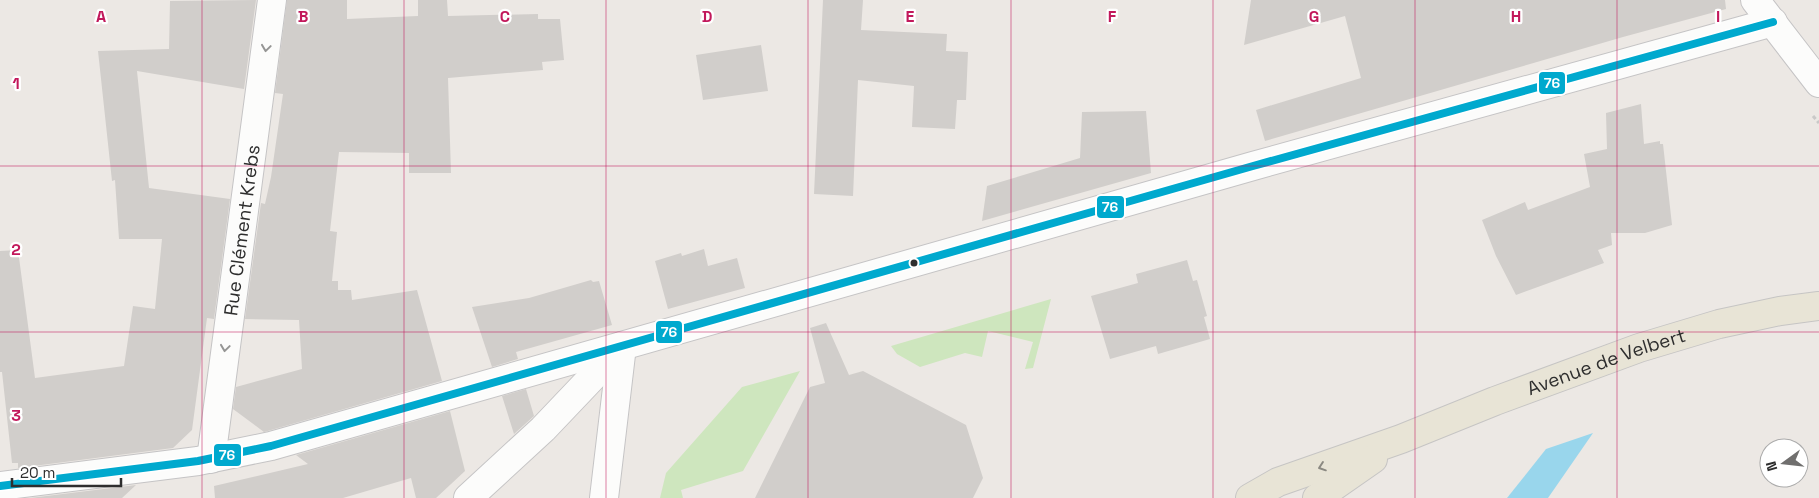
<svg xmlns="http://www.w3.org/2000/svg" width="1819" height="498" viewBox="0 0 1819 498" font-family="'Space Grotesk',sans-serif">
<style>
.green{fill:#cee6be}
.water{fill:#99d6ec}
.building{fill:#d1cecb}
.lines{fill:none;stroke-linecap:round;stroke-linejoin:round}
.minor-casing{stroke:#c5c4c5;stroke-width:30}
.secondary-casing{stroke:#c5c4c5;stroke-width:30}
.primary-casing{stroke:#c6c5c4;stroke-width:30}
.path{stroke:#c9c9c8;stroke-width:3;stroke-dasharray:4 2.5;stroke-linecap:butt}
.minor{stroke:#fcfcfb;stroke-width:28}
.secondary{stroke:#fcfcfb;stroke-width:28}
.primary{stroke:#e8e4d6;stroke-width:28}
.bus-1-casing{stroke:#fff;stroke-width:11}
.bus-1{stroke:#00a9ce;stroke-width:8}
.oneway{stroke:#959594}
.oneway2{stroke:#8b8982}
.grid{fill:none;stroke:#c2185b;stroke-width:1;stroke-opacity:0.55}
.bus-dot{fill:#2e2e2e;stroke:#fff;stroke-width:2}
.labels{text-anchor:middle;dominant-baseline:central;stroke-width:4.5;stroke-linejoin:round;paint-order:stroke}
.street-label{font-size:19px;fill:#2e2e2e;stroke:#fff}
.grid-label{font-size:16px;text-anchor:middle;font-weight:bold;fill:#c2185b;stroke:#fff;stroke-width:4.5;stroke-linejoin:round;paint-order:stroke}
.line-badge{stroke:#fff;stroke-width:2}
.badge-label{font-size:14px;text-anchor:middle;font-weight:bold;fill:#fff}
</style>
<rect width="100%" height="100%" fill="#ece8e4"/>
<path class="green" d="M1051 299 1033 368 1025 369 1033 342 988 331 982 357 965 353 920 367 897 354 891 346Z
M800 371 743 471 681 490 683 498H660L666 473 742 387Z"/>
<path class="water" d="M1593 433 1548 498H1507L1546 449Z"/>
<path class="building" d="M256 0 244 89 137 71 149 188 230 199 214 319 207 318 192 430 173 448 18 468V463H12L2 372H0V251L18 250 35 378 124 366 133 306 155 309 162 239H119L115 180 112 181 98 51 169 49 170 1Z
M287 0H347V19L418 16V0H447L448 16 538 14V19H560L564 60 542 62 543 70 448 78 451 173H409V153L339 152 330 231 337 232 332 281H338V290H351L352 300 417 290 442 381 264 432 233 409 236 387 302 369 299 320 245 319 261 203 265 204 271 177 283 94 275 93Z
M823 0H863L861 30 947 34 946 51 968 52 966 100H957L955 129 912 127 914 86 858 80 853 196 814 194Z
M1251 0H1725L1726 9 1623 37 1265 141 1256 110 1361 78 1345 16 1244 45Z
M761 45 768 91 703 100 696 55Z
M1641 104 1644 144 1660 141V144H1663L1672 225 1645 233H1611L1612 245 1598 250 1604 263 1516 295 1496 256 1482 220 1525 202 1528 210 1590 187 1584 154 1607 149 1606 113Z
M1146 111 1151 173 982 221 987 186 1080 158 1082 112Z
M704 249 708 266 737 258 745 288 668 309 655 261 681 253 682 256Z
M1187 260 1193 281 1197 280 1207 316 1204 317 1210 339 1158 354 1156 346 1110 359 1091 296 1138 283 1136 274Z
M591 280 593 282 599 281 612 325 516 352 518 359 492 367 472 307 529 298Z
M826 323 849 375 863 371 966 425 983 478 973 498H755L810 387 825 383 810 328Z
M526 389 534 416 514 434 502 396Z
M450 411 465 471 436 498H416L411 478 343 498H215L214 486 308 464 296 455Z
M136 485 122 498H30Z"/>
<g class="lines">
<defs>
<g id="minor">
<path id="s1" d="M211 459 272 0"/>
<path d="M0 486 198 461 271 446 1253 166 1773 22"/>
<path d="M468 498 543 429 621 347"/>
<path d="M604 498 622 346"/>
</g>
<path id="secondary" d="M1755 0 1819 83"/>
<g id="primary">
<path id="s2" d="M1250 498 1278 482 1401 439 1495 401 1639 348 1719 324 1780 311 1819 306"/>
<path d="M1317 498 1373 459"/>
</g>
</defs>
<use href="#minor" class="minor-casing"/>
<use href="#secondary" class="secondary-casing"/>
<use href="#primary" class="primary-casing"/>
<path class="path" d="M1813 116 1819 123"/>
<use href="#minor" class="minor"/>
<use href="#secondary" class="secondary"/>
<use href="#primary" class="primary"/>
<defs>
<path id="bus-1" d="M0 486 198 461 271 446 1253 166 1773 22"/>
</defs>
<use href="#bus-1" class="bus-1-casing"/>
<use href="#bus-1" class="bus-1"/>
</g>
<defs><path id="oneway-chevron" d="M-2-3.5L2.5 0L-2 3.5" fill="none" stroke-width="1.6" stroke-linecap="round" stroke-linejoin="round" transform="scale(1.25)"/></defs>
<g class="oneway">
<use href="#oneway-chevron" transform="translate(266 48) rotate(98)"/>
<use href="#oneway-chevron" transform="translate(225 348) rotate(98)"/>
</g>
<use class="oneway2" href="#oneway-chevron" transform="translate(1322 467) rotate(161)"/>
<path class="grid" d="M202 0V498M404 0V498M606 0V498M808 0V498M1011 0V498M1213 0V498M1415 0V498M1617 0V498M0 166H1819M0 332H1819"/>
<circle class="bus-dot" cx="914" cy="263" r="4.5"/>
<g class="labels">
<g class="street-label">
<text stroke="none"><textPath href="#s1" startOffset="231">Rue Clément Krebs</textPath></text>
<text stroke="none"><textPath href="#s2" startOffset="382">Avenue de Velbert</textPath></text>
</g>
</g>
<g class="grid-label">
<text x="101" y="22">A</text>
<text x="303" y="22">B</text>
<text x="505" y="22">C</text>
<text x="707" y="22">D</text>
<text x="910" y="22">E</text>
<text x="1112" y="22">F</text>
<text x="1314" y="22">G</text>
<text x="1516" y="22">H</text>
<text x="1718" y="22">I</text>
<text x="16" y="89">1</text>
<text x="16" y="255">2</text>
<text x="16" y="421">3</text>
</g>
<g class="line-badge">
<rect x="1538" y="71" width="28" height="24" rx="5" fill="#00a9ce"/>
<rect x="1096" y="195" width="29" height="24" rx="5" fill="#00a9ce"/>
<rect x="655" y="320" width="28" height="24" rx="5" fill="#00a9ce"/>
<rect x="213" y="443" width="29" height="24" rx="5" fill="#00a9ce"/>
</g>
<g class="badge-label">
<text x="1552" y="88">76</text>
<text x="1110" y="212">76</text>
<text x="669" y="337">76</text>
<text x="227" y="460">76</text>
</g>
<g transform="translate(1784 463) rotate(255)"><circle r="24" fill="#ffffff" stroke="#ababab"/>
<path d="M0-4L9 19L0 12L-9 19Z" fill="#706f6e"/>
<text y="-8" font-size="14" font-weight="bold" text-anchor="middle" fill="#2e2e2e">N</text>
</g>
<path d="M12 478v8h109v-8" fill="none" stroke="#2e2e2e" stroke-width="2.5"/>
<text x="20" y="478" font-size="15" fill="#2e2e2e" stroke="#ffffff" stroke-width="4" paint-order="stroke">20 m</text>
</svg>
